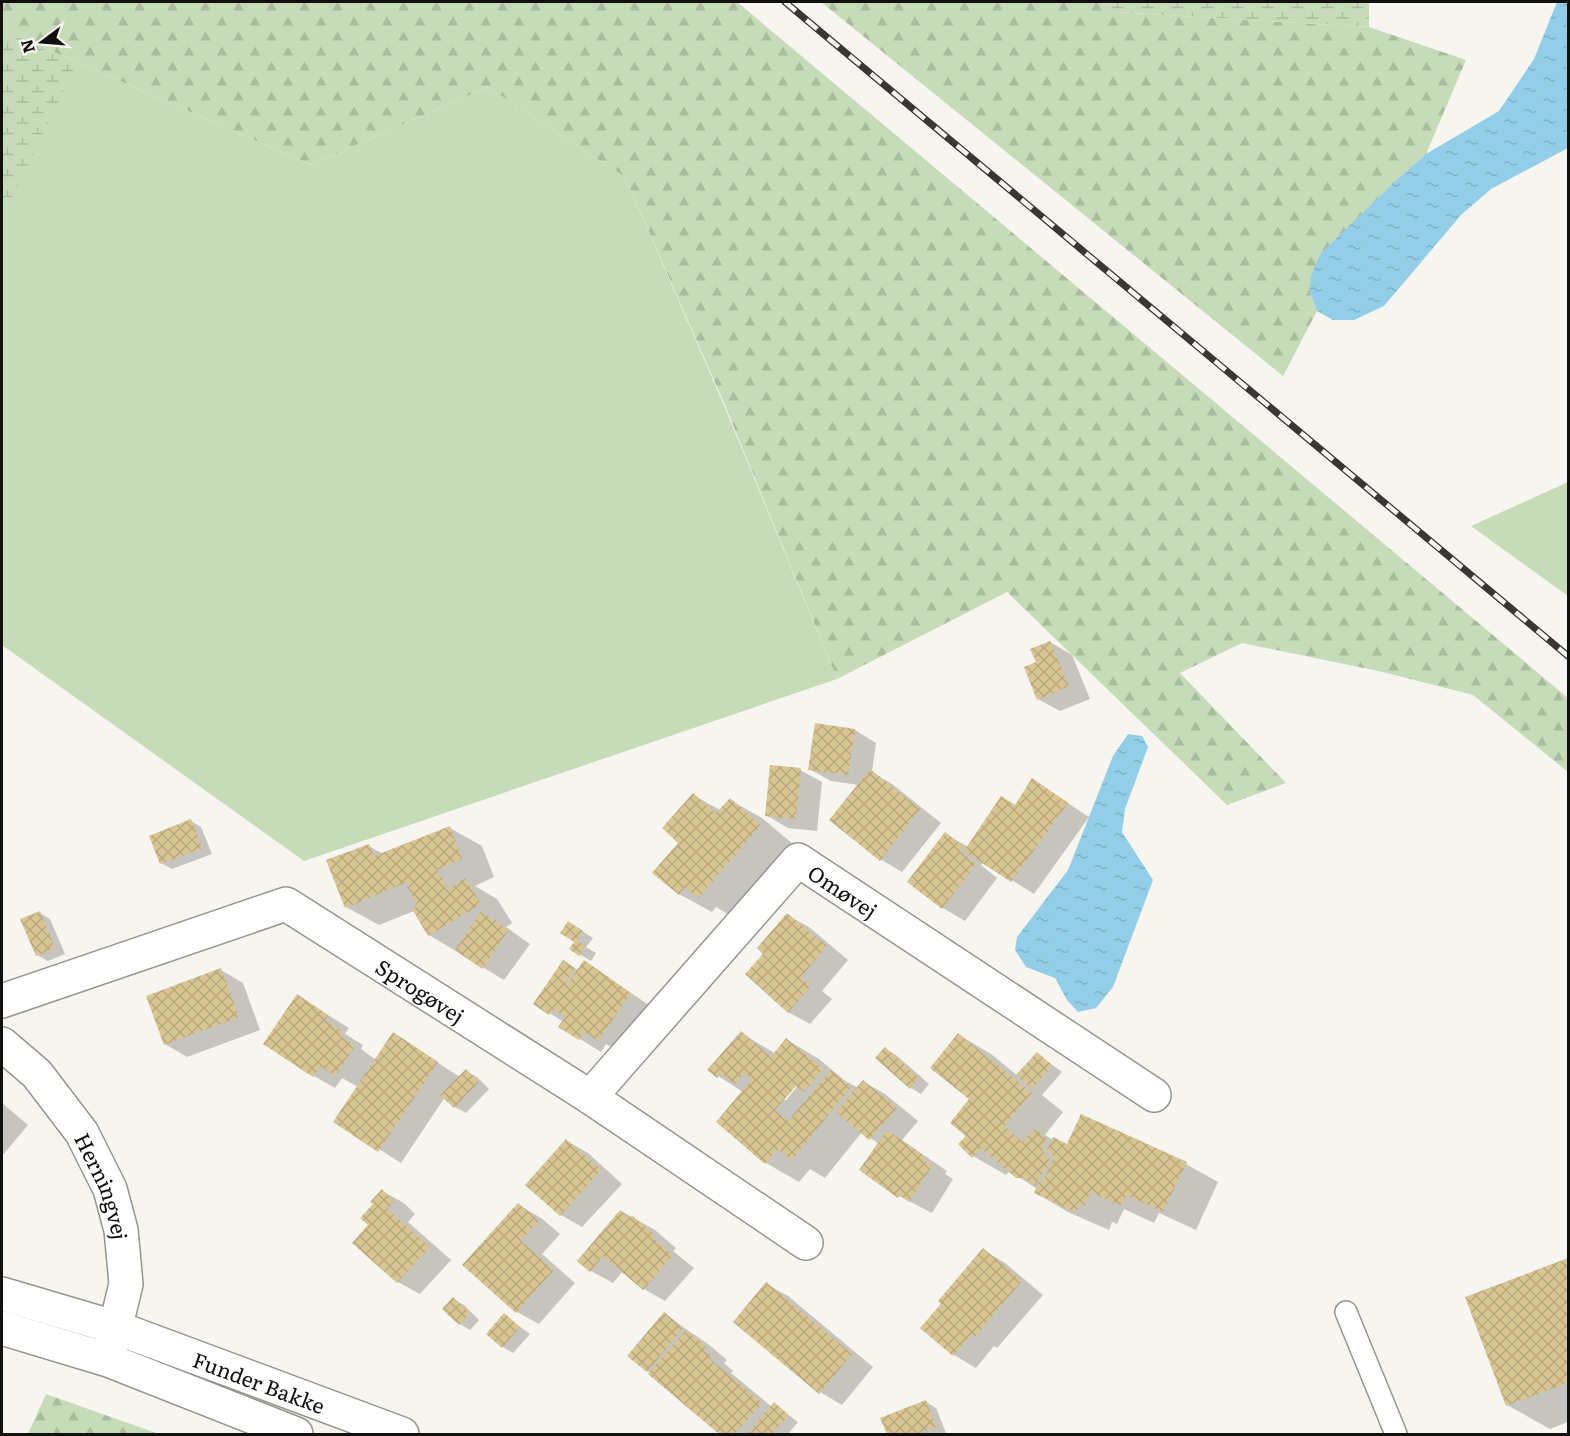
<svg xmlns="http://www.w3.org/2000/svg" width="1570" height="1436" viewBox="0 0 1570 1436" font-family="Literata,serif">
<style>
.green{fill:#c6dcb9}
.forest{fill:url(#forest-firs)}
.wetland{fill:url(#wetland-marsh)}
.water{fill:url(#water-ripples)}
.shadow{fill:#0003;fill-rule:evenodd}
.building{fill:url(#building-cross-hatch)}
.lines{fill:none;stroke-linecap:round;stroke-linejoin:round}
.service-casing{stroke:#979590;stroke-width:24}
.minor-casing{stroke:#979590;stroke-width:36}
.tertiary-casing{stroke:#979590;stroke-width:36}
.secondary-casing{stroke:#979590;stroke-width:36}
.service{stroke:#fff;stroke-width:21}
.minor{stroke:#fff;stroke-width:33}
.tertiary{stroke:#fff;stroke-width:33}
.secondary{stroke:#fff;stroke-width:33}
.rail-casing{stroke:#383734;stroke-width:7}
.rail{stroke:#f7f5ef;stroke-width:4.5;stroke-dasharray:14;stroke-linecap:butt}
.labels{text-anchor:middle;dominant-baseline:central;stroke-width:6;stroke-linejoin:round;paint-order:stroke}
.street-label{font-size:21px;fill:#10100e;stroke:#f7f5ef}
</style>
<defs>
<pattern id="forest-firs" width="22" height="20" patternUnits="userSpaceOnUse" patternTransform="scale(1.5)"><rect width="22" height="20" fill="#c6dcb9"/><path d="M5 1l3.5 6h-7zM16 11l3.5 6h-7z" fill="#a9bc9e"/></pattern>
<pattern id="wetland-marsh" width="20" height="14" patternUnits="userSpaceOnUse" patternTransform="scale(1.5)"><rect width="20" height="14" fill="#c6dcb9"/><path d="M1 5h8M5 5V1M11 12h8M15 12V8" fill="none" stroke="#a9bc9e"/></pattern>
<pattern id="water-ripples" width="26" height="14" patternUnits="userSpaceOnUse" patternTransform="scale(1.5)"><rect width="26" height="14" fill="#93cee8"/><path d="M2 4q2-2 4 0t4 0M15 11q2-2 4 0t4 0" fill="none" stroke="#7eb0c6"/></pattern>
<pattern id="building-cross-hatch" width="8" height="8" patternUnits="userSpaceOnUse" patternTransform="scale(1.5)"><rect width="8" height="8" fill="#d8c592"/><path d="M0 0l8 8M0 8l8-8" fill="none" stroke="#b8a87d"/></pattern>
</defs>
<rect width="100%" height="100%" fill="#f7f5ef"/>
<path class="green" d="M2 29 311 165 488 87 625 177 723 403 837 679 304 861 2 645Z
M1568 482V596L1471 526Z"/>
<path class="forest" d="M2 2H737L1568 698V772L1473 695 1383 672 1242 643 1180 673 1286 783 1227 805 1007 592 837 679 724 403 625 177 488 87 311 165 2 29Z
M821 2H1109L1114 12 1369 27 1466 60 1426 154 1401 176 1310 292 1317 311 1283 376Z
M46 1394 159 1434H28Z"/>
<path class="wetland" d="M1109 2H1369V27L1114 12Z
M2 29 77 63 2 219Z"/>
<path class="water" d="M1557 2H1568V148L1491 189 1461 215 1384 306 1354 320H1333L1317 311 1310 292 1311 276 1321 253 1401 176 1426 154 1499 111 1534 59Z
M1128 734 1142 736 1148 747 1125 809 1122 832 1153 880 1113 987 1096 1008 1078 1012 1067 1000 1055 978 1026 967 1015 950 1017 937 1068 870 1113 756Z"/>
<path class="shadow" d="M1050 642 1072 655 1090 699 1060 711 1038 699V663Z
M855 730 876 743 872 772 892 784 941 823 902 872 880 859 859 785 831 781 809 769Z
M800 770 822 782 817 831 788 828 766 815Z
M1033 780 1089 817 1034 894 983 862 981 865 997 878 965 921 943 908 909 882 946 834 968 847 1016 806Z
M693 795 720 810 730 800 762 818 793 844 731 916 716 907 712 912 679 894Z
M191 821 201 827 212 854 172 869 161 863Z
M450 828 482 846 494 877 475 886 497 899 512 923 506 927 530 944 504 980 429 935 414 911 379 925 346 907 369 846 383 854Z
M40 913 50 919 65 954 48 961 37 955Z
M787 915 809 927 848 960 822 991 832 999 810 1024 788 1012 765 953Z
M579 929 593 938 586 947 596 953 591 961 571 949 576 942Z
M564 962 578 970 584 962 652 1007 621 1052 606 1044 601 1052 580 1039 564 1022 535 1004Z
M221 970 243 983 260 1030 187 1057 165 1044Z
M297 996 349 1028 345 1034 363 1045 361 1049 376 1060 393 1034 460 1077 466 1071 477 1077 489 1089 466 1113 455 1107 445 1097 401 1163 335 1121 358 1087 342 1078 335 1088 314 1076Z
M741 1033 776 1054 787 1040 819 1059 844 1080 858 1088 864 1082 885 1094 918 1121 902 1140 947 1171 945 1174 953 1179 932 1213 899 1196 879 1144 862 1132 825 1178 810 1169 799 1182 766 1163 718 1122 743 1092 709 1070ZM799 1079 802 1081 786 1100H782Z
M959 1035 991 1054 1018 1076 1037 1054 1062 1072 1042 1095 1063 1112 1045 1135 1053 1140 1068 1146 1186 1164 1218 1182 1196 1230 1159 1213 1154 1223 1124 1209 1117 1224 1112 1222 1109 1230 1068 1212 1036 1193 1037 1189 1010 1171 1006 1175 973 1156 968 1136 971 1099Z
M885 1049 896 1055 929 1084 921 1094 911 1088Z
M2 1103 28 1125 2 1156Z
M567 1141 588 1153 622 1184 582 1227 561 1215Z
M382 1191 404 1203 415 1214 408 1222 451 1260 420 1294 398 1282 354 1243 370 1225 375 1204Z
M519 1205 541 1218 560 1234 542 1254 575 1283 539 1324 517 1312 464 1265Z
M621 1211 655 1230 676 1248 673 1251 694 1268 665 1301 644 1289 623 1271 613 1283 591 1271 579 1261Z
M983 1250 1005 1263 1043 1295 997 1348 994 1346 976 1368 954 1355 922 1328Z
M1568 1259V1422L1550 1429 1507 1405 1467 1297Z
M766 1284 788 1296 873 1367 842 1405 820 1392Z
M453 1299 464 1305 479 1320 470 1330 460 1324Z
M664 1314 708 1344 727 1360 724 1363 733 1371 731 1373 772 1407 774 1404 798 1422 788 1434H721L650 1374 651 1373 647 1371Z
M504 1315 530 1334 513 1353 503 1347Z
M926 1402 936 1408 946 1433 888 1434 882 1419Z"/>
<path class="building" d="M1050 641 1069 686 1037 700 1024 667 1036 662 1030 649Z
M815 723 855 729 848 775 808 770Z
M770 765 801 768 796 819 765 816Z
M870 769 920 809 880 861 829 820Z
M1032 778 1068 803 1011 882 964 851 1001 796 1015 805Z
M693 793 716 813 730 798 761 825 698 898 685 887 679 895 652 873 678 843 662 828Z
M191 819 202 848 160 864 149 836Z
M450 826 462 859 437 870 447 886 444 887 446 890 465 878 481 904 428 936 412 909 418 905 407 887 409 886 407 882 345 908 326 860 369 844 374 856Z
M945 832 963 846 960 851 976 864 942 909 907 882Z
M40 911 55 948 36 956 20 919Z
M481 911 509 930 482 969 455 950Z
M787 913 827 946 801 977 811 986 788 1013 745 974 763 954 757 948Z
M568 921 583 931 577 940 586 946 579 956 569 949 574 942 560 933Z
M563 960 575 968 565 983 567 984 584 960 631 993 598 1041 585 1032 579 1040 558 1027 565 1017 554 1009 549 1015 533 1004Z
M221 968 239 1017 164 1045 146 996Z
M297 994 328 1015 325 1020 343 1032 340 1036 355 1046 335 1076 320 1066 313 1077 263 1044Z
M741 1031 771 1057 786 1038 823 1069 804 1092 796 1086 775 1110 788 1121 831 1070 851 1087 792 1160 778 1149 765 1164 716 1122 752 1079 744 1073 735 1084 721 1073 717 1078 707 1070Z
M393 1032 438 1062 378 1152 333 1122Z
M958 1033 1032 1093 1004 1126 1022 1142 1035 1128 1046 1138 1042 1150 1051 1161 1035 1186 1024 1178H1016L981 1148 972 1158 958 1144 966 1136 950 1123 969 1099 930 1068Z
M885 1047 919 1078 910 1089 875 1058Z
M1037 1052 1052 1065 1032 1089 1016 1075Z
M466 1069 479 1082 454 1108 440 1095Z
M863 1080 897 1108 869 1140 836 1112Z
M1081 1114 1187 1162 1163 1212 1126 1195 1121 1206 1091 1192 1084 1207 1079 1204 1076 1213 1034 1193 1039 1182 1042 1183 1055 1156 1046 1152 1053 1137 1067 1144Z
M887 1130 927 1158 924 1161 932 1166 909 1202 900 1195 898 1198 859 1170Z
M566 1139 601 1170 560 1216 525 1185Z
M382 1189 394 1201 387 1209 430 1247 397 1283 352 1243 368 1225 360 1218 373 1204 370 1202Z
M518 1203 539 1221 521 1241 554 1270 516 1313 462 1265Z
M620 1210 630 1218 633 1216 655 1235 653 1238 673 1255 643 1290 603 1256 590 1272 577 1261Z
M983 1248 1022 1281 975 1337 972 1334 953 1356 920 1328 941 1304 938 1301Z
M1568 1258V1383L1506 1406 1465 1297Z
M766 1282 852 1354 819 1394 733 1322Z
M453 1297 470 1313 459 1325 442 1309Z
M664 1312 683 1328 647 1372 627 1356Z
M504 1313 520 1327 502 1348 486 1334Z
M686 1330 706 1346 703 1349 712 1357 710 1359 762 1403 735 1434H719L648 1374Z
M926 1400 936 1427 918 1434H887L880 1418Z
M774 1402 789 1415 772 1434H747Z"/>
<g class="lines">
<defs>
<path id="service" d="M1346 1312 1396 1434"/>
<g id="minor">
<path id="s1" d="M2 1001 286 904 590 1097 806 1243"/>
<path id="s2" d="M590 1097 798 860 1154 1095"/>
</g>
<g id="tertiary">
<path id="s3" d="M2 1044 37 1074 82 1133 110 1189 121 1230 126 1284 109 1354"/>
</g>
<g id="secondary">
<path id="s4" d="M2 1294 117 1328 402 1434"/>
<path d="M2 1328 108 1360 296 1434"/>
</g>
</defs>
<use href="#service" class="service-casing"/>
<use href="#minor" class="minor-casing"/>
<use href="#tertiary" class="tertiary-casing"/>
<use href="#secondary" class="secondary-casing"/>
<use href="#service" class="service"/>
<use href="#minor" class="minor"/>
<use href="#tertiary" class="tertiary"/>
<use href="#secondary" class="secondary"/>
<defs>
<path id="rail" d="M785 2 1568 656"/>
</defs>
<use href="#rail" class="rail-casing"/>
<use href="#rail" class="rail"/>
</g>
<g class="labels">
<g class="street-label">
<text stroke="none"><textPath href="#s2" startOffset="370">Omøvej</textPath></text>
<text stroke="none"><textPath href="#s1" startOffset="460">Sprogøvej</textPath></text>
<text stroke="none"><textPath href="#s3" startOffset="178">Herningvej</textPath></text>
<text stroke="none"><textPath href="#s4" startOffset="272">Funder Bakke</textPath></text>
</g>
</g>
<rect width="1570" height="1436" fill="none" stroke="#10100e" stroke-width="6"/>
<g transform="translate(42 42) rotate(254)" stroke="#f7f5ef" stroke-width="4.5" paint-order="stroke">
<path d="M0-4.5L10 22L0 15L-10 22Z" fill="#10100e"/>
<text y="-9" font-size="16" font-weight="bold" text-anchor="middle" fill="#10100e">N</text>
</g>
</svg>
